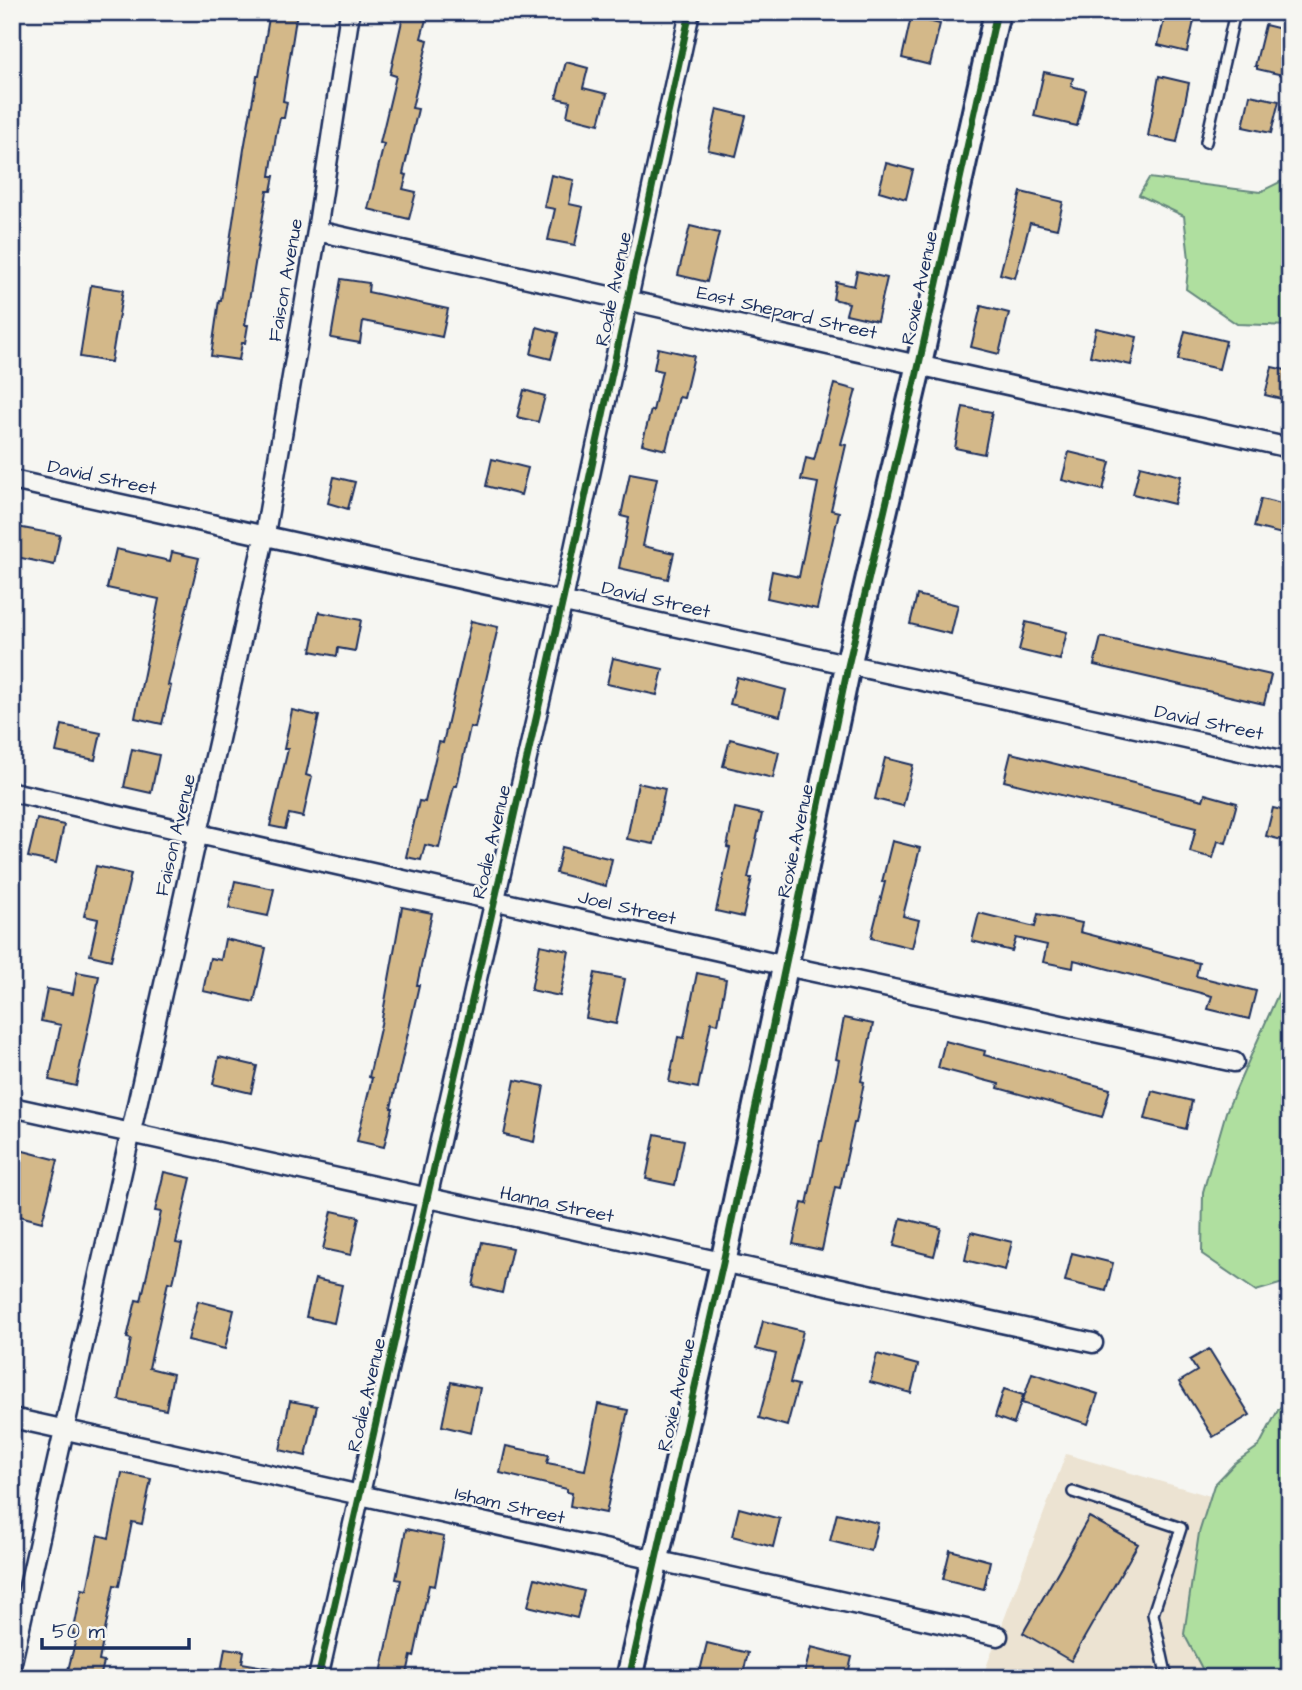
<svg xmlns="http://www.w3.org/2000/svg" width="1302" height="1690" viewBox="0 0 1302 1690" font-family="'Architects Daughter',sans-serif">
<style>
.built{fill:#ece3d2}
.green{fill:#afdf9f;stroke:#65877e;stroke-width:2}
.building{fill:#d3b889;stroke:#1b2f5e;stroke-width:2}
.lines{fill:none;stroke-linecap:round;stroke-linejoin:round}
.lane-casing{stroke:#1b2f5e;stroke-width:14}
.street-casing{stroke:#1b2f5e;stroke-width:23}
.secondary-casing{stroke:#1b2f5e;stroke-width:30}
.lane{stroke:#f6f6f2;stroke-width:9}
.street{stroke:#f6f6f2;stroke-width:18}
.secondary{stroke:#f6f6f2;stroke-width:24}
.cycleway-casing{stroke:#f6f6f2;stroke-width:11}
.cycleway{stroke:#1b5e20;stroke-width:7}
.labels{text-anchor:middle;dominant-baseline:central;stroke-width:5;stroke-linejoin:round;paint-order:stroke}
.street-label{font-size:19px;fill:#1b2f5e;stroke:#f6f6f2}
</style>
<rect width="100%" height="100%" fill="#f6f6f2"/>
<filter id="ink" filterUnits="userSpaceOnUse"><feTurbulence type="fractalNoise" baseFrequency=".0143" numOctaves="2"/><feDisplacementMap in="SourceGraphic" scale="14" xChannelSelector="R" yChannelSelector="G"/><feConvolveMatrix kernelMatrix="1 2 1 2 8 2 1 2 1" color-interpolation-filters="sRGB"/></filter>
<g filter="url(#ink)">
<path class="built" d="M1066 1454 1210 1496 1199 1533 1184 1634 1207 1678H982Z"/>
<path class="green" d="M1290 169V326L1237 324 1186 289 1189 259 1184 216 1139 195 1149 178 1260 192 1288 178Z
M1290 967V1281L1256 1291 1202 1254 1203 1192 1226 1112Z
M1290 1395V1465L1282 1489 1290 1499V1678H1207L1184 1634 1199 1533 1214 1485 1235 1463 1259 1446 1278 1410Z"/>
<path class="building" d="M270 12H297L283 101 287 102 284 118H280L276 135 270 176H274L271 191H267L245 325H248L245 343H242L239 360 211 356 219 300H221L244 149 257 76H259Z
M404 12H428L421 38 428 40 412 108 418 109 403 174 407 175 403 189 416 192 409 219 368 209 384 144 380 143 396 76 390 74Z
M1166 12H1196L1187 52 1158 45Z
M911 17 940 24 930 65 902 58Z
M1265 25 1290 31V45L1283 75 1257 69V66H1255Z
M566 62 588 68 583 88 607 94 599 124 567 116 570 101 556 98Z
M1044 72 1073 78 1071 86 1086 90 1077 126 1034 116Z
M1159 76 1189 83 1177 142 1148 136Z
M1250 95 1279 101 1271 133 1243 127Z
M717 109 746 116 736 156 708 150Z
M886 163 913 170 906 199 879 191Z
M551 175 574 180 569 204 583 207 575 245 548 240 555 209 544 207Z
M1021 192 1063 202 1057 229 1030 223 1015 278 1000 274Z
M690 226 719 233 707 282 678 275Z
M857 271 887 278 877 321 846 314 849 303 833 299 836 282 854 286Z
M341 279 369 283 368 292 448 309 442 337 363 321 360 343 331 338Z
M91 285 123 290 111 362 80 357Z
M981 306 1009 313 999 354 971 347Z
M537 327 558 333 551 359 531 354Z
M1096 328 1137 337 1131 365 1090 356Z
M1185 331 1226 341 1219 369 1178 360Z
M658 348 694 356 684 398 679 397 666 450 642 444 651 410 653 411 662 371 654 369Z
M1272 367 1290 371V401L1265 395Z
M834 384 856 390 841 444 846 445 831 510 839 512 817 609 767 598 772 571 799 577 818 483 801 480 806 458 814 460Z
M524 390 545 396 538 422 517 417Z
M963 407 992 412 984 454 955 448Z
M1069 452 1110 462 1103 490 1062 480Z
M492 459 528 468 521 495 486 486Z
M1140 466 1181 476 1174 504 1133 494Z
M630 473 657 478 643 546 674 553 668 579 619 568 629 518 621 516Z
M334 477 355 482 348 509 328 503Z
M1261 499 1290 506V536L1254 527Z
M12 526 60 535 54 565 12 556Z
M116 549 170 561 172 552 199 558 168 685 171 686 162 724 135 718 159 599 107 588Z
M917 595 958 605 951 634 910 624Z
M319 612 361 620 355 651 338 648 337 656 311 651Z
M471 621 498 627 475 728 470 727 457 786H454L439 848 425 845 421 860 406 857 419 801 425 802 439 742 443 743Z
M1026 622 1067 632 1060 660 1019 650Z
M1101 637 1271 675 1264 704 1094 665Z
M613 658 663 669 657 695 607 684Z
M737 677 786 690 780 716 730 704Z
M292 710 319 716 306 775 312 777 303 817 289 814 285 829 270 826 288 749H284Z
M62 725 101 733 95 760 56 752Z
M730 739 779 752 773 778 723 766Z
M132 749 159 755 151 793 124 787Z
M1011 753 1203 800 1205 794 1237 803 1226 843 1218 841 1213 858 1190 852 1196 828 1004 781Z
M885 758 913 765 903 806 875 799Z
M638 783 665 789 654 844 627 839Z
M735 808 762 814 748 878H752L743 917 716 911 730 848 727 847Z
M1273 808 1290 812V842L1266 836Z
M37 819 64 825 56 863 28 857Z
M892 841 920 848 903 916 919 920 912 948 871 938 885 882H882Z
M562 847 612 859 606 886 556 873Z
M96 866 131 874 111 960 90 955 98 919 84 916Z
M235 881 274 889 268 916 229 908Z
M402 907 432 913 417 985H419L391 1108H393L384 1147 357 1141 372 1078 369 1077 381 1024Z
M979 913 1035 927 1038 914 1082 923 1080 932 1199 963 1196 976 1256 991 1249 1019 1208 1009 1212 996 1074 960 1073 968 1043 962 1047 945 1016 938 1012 951 972 941Z
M225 939 266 948 254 1002 203 991 210 958 221 960Z
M540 945 569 951 560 996 531 990Z
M77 972 99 976 76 1086 49 1080 61 1025 41 1021 47 989 73 994Z
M595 973 625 979 616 1024 586 1018Z
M697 973 726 979 718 1024 711 1022 698 1088 669 1082 678 1037 684 1038Z
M844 1018 873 1024 861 1081 864 1082 856 1123H854L840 1188 835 1187 822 1250 793 1244 802 1203 807 1204 820 1141H822L839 1060 836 1059Z
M945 1041 985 1051 984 1055 1110 1089 1102 1117 998 1088 999 1084 938 1068Z
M219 1057 257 1066 251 1093 213 1084Z
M515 1080 544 1086 534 1142 504 1135Z
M1152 1091 1192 1101 1186 1129 1145 1119Z
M655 1134 684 1140 675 1185 646 1179Z
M12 1148 58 1160 42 1222 16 1215 21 1191 12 1189Z
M164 1172 191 1178 176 1243 182 1244 173 1283 168 1282 149 1368 173 1374 166 1410 119 1400 131 1339 127 1338 136 1300 141 1301 161 1212 155 1211Z
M332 1211 359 1217 351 1255 323 1249Z
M901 1218 941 1228 934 1256 894 1246Z
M971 1232 1012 1242 1005 1270 965 1260Z
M482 1242 512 1248 502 1293 473 1286Z
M1072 1253 1113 1263 1106 1291 1065 1281Z
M315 1279 342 1285 334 1323 306 1317Z
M198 1301 234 1310 225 1349 188 1340Z
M763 1321 803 1331 790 1383 798 1385 787 1426 759 1418 776 1354 756 1349Z
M1209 1349 1250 1415 1213 1437 1179 1382 1197 1371 1190 1360Z
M877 1354 918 1365 911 1393 870 1382Z
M1032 1373 1098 1394 1088 1424 1022 1403Z
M451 1382 480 1388 471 1433 442 1426Z
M1004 1389 1023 1395 1014 1424 995 1417Z
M290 1401 317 1406 306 1456 280 1450Z
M598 1404 628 1410 606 1513 570 1506 572 1493 567 1492V1489L500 1473 506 1446 549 1455 547 1463 585 1470Z
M122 1473 151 1479 142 1524 132 1522 119 1586 114 1585 99 1661 104 1662 100 1678H66L77 1635 73 1634 82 1589 87 1590 98 1535 109 1538Z
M739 1508 780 1519 773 1547 732 1536Z
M837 1513 878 1523 871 1551 830 1541Z
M1089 1517 1138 1544 1071 1661 1023 1633Z
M406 1529 444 1537 435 1586 429 1585 414 1657 411 1656 406 1678H380L401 1580 396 1579Z
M950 1550 990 1561 984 1589 943 1579Z
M535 1578 584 1591 577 1618 528 1606Z
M707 1643 748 1653 742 1678H726L700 1671Z
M811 1647 852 1657 847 1678H814L804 1675Z
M225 1648 244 1651 242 1663 276 1669 275 1678H220Z"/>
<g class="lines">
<defs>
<path id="lane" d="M1206 142 1235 12
M1073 1492 1181 1528 1153 1614 1167 1678"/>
<path id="street" d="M317 231 1290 448
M12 480C439 571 864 669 1290 762
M12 792 786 966 1234 1062
M12 1107 1093 1343
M12 1418 998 1636
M12 1662 265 534 317 231 350 12
M318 1678 563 600 690 12"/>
<path id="secondary" d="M629 1678 723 1263 848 666 919 364 997 12"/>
</defs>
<use href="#lane" class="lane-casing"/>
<use href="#street" class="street-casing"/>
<use href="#secondary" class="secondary-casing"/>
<use href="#lane" class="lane"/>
<use href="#street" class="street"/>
<use href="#secondary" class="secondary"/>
<defs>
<path id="cycleway" d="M318 1678 563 600 690 12
M629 1678 723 1263 848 666 919 364 997 12"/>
</defs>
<use href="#cycleway" class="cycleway-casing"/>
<use href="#cycleway" class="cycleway"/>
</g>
</g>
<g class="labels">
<g class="street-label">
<text transform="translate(286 280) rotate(-80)">Faison Avenue</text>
<text transform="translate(920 288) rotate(-78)">Roxie Avenue</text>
<text transform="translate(614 289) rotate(-78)">Rodie Avenue</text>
<text transform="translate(787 313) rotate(13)">East Shepard Street</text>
<text transform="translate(102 478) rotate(12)">David Street</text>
<text transform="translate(656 600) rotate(13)">David Street</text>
<text transform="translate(1209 723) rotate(12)">David Street</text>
<text transform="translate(176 835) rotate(-77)">Faison Avenue</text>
<text transform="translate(796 841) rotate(-78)">Roxie Avenue</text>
<text transform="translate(492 842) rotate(-77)">Rodie Avenue</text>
<text transform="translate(627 908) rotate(13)">Joel Street</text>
<text transform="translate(557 1205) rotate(12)">Hanna Street</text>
<text transform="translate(367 1395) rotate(-77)">Rodie Avenue</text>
<text transform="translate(677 1395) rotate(-77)">Roxie Avenue</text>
<text transform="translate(510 1506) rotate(13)">Isham Street</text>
</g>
</g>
<rect width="1302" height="1690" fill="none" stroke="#f6f6f2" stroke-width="42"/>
<rect x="21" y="21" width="1260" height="1648" fill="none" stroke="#1b2f5e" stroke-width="2.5" filter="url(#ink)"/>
<path d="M42 1638v10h147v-10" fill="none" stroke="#1b2f5e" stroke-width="3.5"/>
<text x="52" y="1638" font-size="21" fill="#1b2f5e" stroke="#f6f6f2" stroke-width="5" paint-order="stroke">50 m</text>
</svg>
